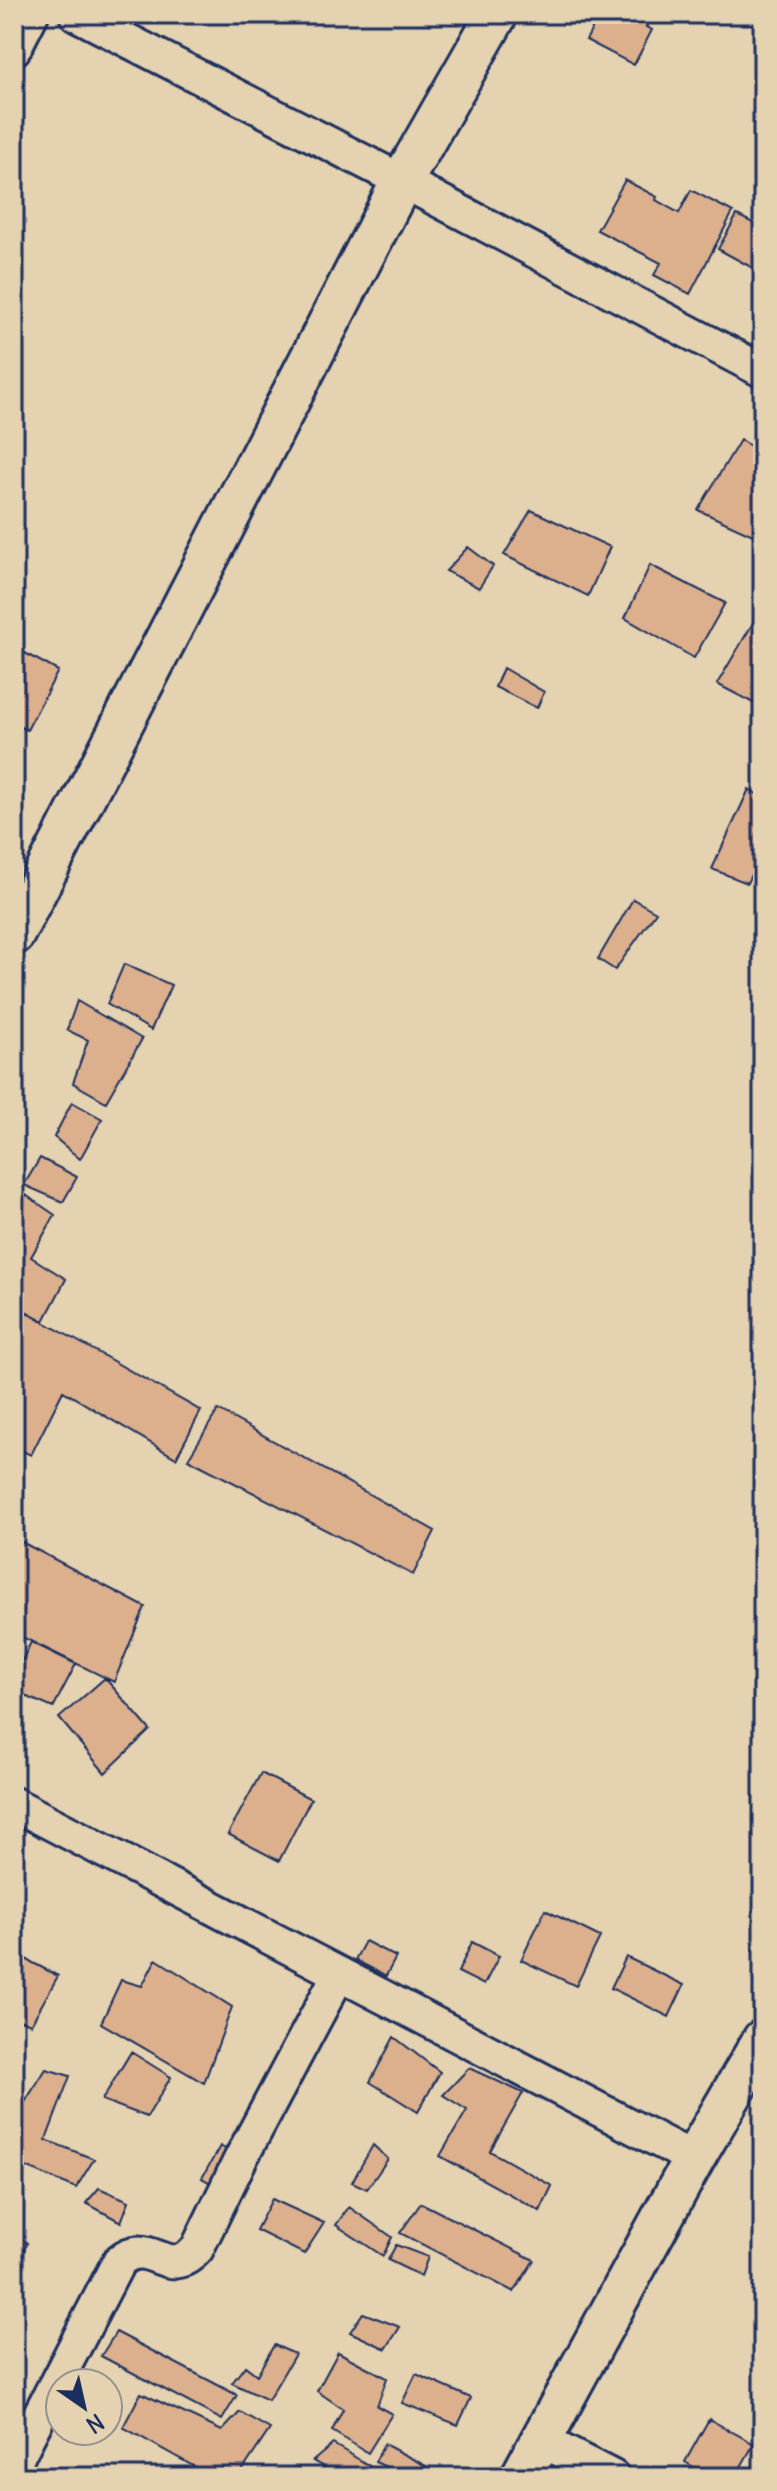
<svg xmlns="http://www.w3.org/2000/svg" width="777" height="2491" viewBox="0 0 777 2491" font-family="Delius,sans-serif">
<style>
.building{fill:#dcaf8d;stroke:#1b2f5e;stroke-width:2}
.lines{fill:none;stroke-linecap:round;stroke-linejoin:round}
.minor-casing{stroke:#1b2f5e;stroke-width:38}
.tertiary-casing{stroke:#1b2f5e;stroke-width:46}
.minor{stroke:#e4d2b0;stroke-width:32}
.tertiary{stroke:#e4d2b0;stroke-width:40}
</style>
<rect width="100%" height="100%" fill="#e4d2b0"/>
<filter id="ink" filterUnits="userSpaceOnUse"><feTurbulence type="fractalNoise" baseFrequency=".0125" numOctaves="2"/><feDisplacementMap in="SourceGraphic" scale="16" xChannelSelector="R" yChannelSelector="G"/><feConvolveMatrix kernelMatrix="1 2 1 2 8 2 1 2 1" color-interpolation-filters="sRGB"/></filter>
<g filter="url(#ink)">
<path class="building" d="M600 14H653L646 27 652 30 634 65 586 40Z
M625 180 657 197 656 200 679 213 691 190 733 212 690 294 654 275 661 263 597 230Z
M737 215 763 228 762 273 718 249Z
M740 440 763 453V524L755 536 698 510Z
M531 510 610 547 588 596 504 555Z
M468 547 493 566 479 588 446 571Z
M650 565 725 603 694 658 625 618Z
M763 606V708L717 684Z
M14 647 58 671 27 730 14 724Z
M503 668 544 692 537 708 495 687Z
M749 789 763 798V850L747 883 712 869Z
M633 899 656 912 615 970 598 959Z
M124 964 171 985 151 1030 107 1004Z
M77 1001 142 1039 106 1102 73 1083 88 1040 67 1030Z
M72 1102 102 1119 80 1159 54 1137Z
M40 1158 77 1177 63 1202 24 1185Z
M20 1191 55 1215 31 1257 66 1279 44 1321 14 1305V1200Z
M21 1309 201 1411 176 1458 63 1391 31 1455 14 1447V1322Z
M218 1410 435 1531 413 1575 188 1459Z
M14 1538 145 1607 114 1682 14 1633Z
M31 1642 76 1664 53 1708 14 1691V1677Z
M105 1678 150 1730 105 1773 59 1718Z
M261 1773 311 1799 279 1861 228 1834Z
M545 1910 600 1937 576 1986 521 1960Z
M365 1941 396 1957 386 1976 355 1960Z
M472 1942 499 1956 484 1985 458 1972Z
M20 1956 58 1976 31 2024 14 2018V1964Z
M626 1957 684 1985 669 2017 611 1988Z
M156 1959 232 2007 204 2083 101 2023 121 1980 142 1986Z
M394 2037 440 2072 418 2112 370 2082Z
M131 2052 171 2077 147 2117 102 2100Z
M469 2068 523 2093 490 2151 552 2186 540 2211 440 2156 467 2110 443 2095Z
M46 2069 70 2076 46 2140 94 2159 76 2188 14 2162V2119Z
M373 2145 388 2159 367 2189 352 2182Z
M220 2146 241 2158 225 2191 202 2178Z
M99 2188 129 2201 121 2222 86 2203Z
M272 2199 324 2223 304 2254 256 2230Z
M421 2203 534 2260 514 2292 400 2233Z
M349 2207 392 2237 383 2256 336 2225Z
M14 2235 27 2243 19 2263 14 2260Z
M396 2245 428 2257 421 2276 388 2260Z
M363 2313 400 2327 386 2349 350 2332Z
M116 2332 237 2395 222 2420 101 2356Z
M274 2345 295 2354 268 2400 232 2383 245 2366 257 2375Z
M338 2352 387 2378 377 2406 392 2414 368 2453 332 2431 343 2409 317 2391Z
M416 2374 471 2398 458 2425 402 2403Z
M141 2393 222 2431 240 2412 270 2429 238 2477H213L123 2427Z
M709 2419 754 2444 735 2477H711L685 2462Z
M333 2444 388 2477H341L313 2461Z
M384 2444 426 2466 420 2477H409L375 2462Z"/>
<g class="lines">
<defs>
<path id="minor" d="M76 14 402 181 763 371
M14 49 32 14
M14 1804 694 2159
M541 2440 613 2477
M14 2464 119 2261C151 2234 167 2283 197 2249L241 2158 339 1974"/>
<path id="tertiary" d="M14 934 402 181 497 14
M521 2477 694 2159 763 2040"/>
</defs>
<use href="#minor" class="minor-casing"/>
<use href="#tertiary" class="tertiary-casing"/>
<use href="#minor" class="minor"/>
<use href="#tertiary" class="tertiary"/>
</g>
</g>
<rect width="777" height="2491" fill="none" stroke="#e4d2b0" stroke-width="48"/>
<rect x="24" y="24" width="729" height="2443" fill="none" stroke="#1b2f5e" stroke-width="3" filter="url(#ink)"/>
<g transform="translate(84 2407) rotate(146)"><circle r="38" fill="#e4d2b0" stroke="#94918f" stroke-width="2"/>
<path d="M0-6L14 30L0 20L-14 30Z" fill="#1b2f5e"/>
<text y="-12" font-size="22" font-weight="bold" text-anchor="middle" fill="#1b2f5e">N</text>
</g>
</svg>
